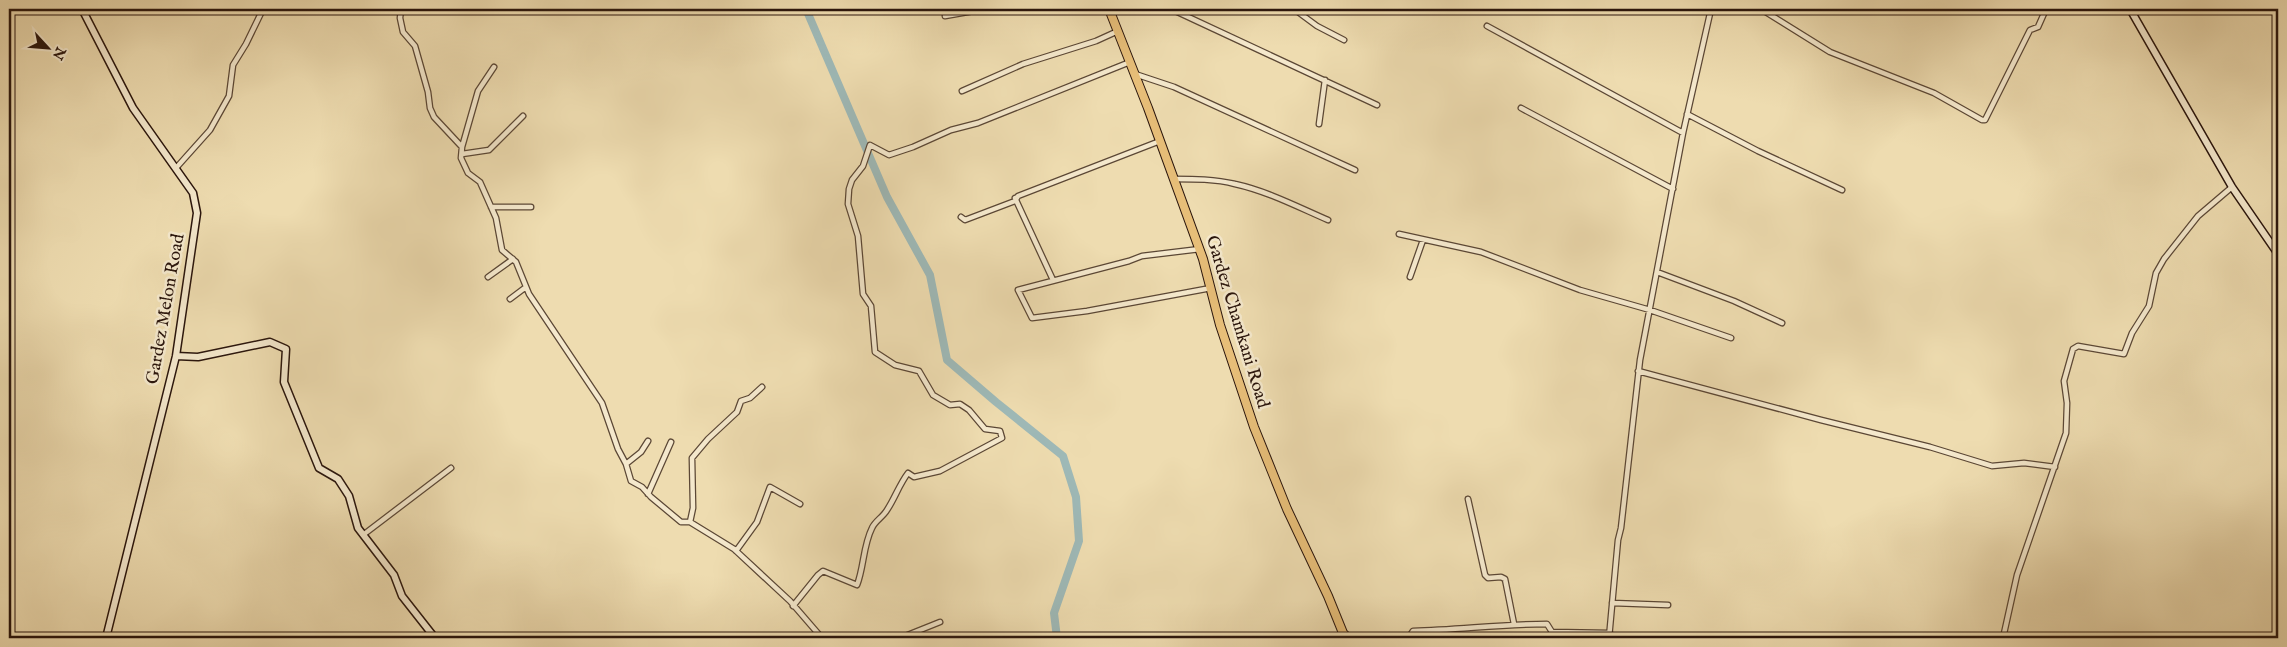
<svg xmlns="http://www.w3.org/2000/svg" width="2287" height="647" viewBox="0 0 2287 647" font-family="'IM FELL English',serif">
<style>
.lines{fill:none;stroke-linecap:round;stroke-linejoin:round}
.river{stroke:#9eb9b7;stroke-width:8}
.street-casing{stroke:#5b4735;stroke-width:7}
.secondary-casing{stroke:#2a150c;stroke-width:9}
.highway-casing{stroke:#2a150c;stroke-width:10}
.street{stroke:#f4e8cc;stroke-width:4.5}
.secondary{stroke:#f4e8cc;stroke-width:6}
.highway{stroke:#e7be78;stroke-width:8}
.labels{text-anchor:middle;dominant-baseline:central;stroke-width:5;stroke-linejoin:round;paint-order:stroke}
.street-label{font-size:18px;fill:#2a150c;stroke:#f4e8cc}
</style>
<rect width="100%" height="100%" fill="#eedcb0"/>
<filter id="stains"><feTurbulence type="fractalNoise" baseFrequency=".004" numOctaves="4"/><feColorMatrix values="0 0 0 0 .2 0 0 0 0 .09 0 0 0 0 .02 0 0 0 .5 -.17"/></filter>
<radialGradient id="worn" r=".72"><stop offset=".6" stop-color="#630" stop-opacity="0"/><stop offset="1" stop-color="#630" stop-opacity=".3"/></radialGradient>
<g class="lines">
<path class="river" d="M806 9 887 197 930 275 947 360 996 402 1063 456 1076 497 1079 541 1054 613 1057 638"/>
<defs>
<path id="street" d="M401 9 400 18 403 32 415 46 428 92 430 108 434 117 462 147 461 158 468 173 480 182 496 218 502 250 516 262 529 294 602 403 618 449 626 464 631 481 642 487 651 497 681 522H690L734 549 790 601 822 638
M1171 9 1377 105
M1294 9 1317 26 1344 40
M1411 9H1414
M1761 9 1830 52 1934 93 1982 120H1985L2030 30 2038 27 2046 9
M945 16 985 9
M1487 26 1683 133
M1135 74 1174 87 1355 170
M962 91 1023 64 1096 41 1118 31
M1521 108 1673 189
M1687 114 1758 151 1842 190
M1319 124 1325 80
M462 147 478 91 494 67
M462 154 489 150 523 116
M176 168 210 130 229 96 233 65 246 44 263 9
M1174 179C1194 179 1215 179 1235 184 1267 191 1298 207 1328 220
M1015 198 1053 280
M491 207H531
M961 217 965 220 1015 201 1018 196 1160 141
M1399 234 1481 252 1580 290 1650 310 1731 338
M1200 249 1142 256 1129 261 1018 290 1032 318 1087 311 1211 288
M1657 272 1734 301 1782 323
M488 277 513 259
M1410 277 1423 240
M510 299 526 287
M1638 371 1821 420 1930 447 1992 466 2024 463 2055 467
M626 464 641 452 648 441
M648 494 671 442
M1468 499 1485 575 1488 578 1501 577 1505 579 1514 624
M690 522 693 508 692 458 708 439 737 412 741 401 750 398 762 387
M363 535 451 468
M736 551 757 522 770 487 800 504
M1612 603 1668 605
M793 606 818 575 823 571 857 585C864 567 863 546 872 528 875 521 883 517 887 510 895 498 899 485 908 473L914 477 940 471 1002 438 1000 431 985 429 969 410 960 404 950 405 933 395 919 371 895 365 875 352 871 306 863 294 858 236 848 204 849 189 852 180 863 166 870 145 889 155 913 147 951 130 978 123 1130 62
M900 638 940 622
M1412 638 1411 634 1413 631C1458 630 1502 624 1547 624L1552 632 1610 633
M1609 638 1618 540 1621 528 1640 360 1683 133 1711 9
M2003 638 2017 575 2066 433 2067 403 2064 381 2073 349 2078 346 2124 354 2132 333 2149 306 2156 273 2164 259 2198 216 2232 187"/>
<path id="secondary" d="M82 9 133 108 193 193 197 213 176 356 106 638
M2130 9 2232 187 2278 254
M176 356 198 357 270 342 286 349 284 382 319 468 338 479 349 496 358 528 394 575 402 596 435 638"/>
<path id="highway" d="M1109 9 1148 108 1203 259 1220 325 1254 427 1287 509 1328 596 1343 633 1348 638"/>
</defs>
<use href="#street" class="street-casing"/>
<use href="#secondary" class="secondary-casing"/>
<use href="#highway" class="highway-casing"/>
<use href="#street" class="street"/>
<use href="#secondary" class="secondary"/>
<use href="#highway" class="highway"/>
</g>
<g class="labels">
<g class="street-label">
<text transform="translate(166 309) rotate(-80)">Gardez Melon Road</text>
<text transform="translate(1237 322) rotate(73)">Gardez Chamkani Road</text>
</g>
</g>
<rect width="2287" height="647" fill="none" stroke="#eedcb0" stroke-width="30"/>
<rect x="10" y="10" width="2267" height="627" fill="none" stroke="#2a150c" stroke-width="2.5"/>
<rect x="15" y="15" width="2257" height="617" fill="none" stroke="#2a150c"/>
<g transform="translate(48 48) rotate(116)" stroke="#f4e8cc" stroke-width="4" paint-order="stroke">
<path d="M0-4L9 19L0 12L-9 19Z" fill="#2a150c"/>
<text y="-8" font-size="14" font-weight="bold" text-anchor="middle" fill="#2a150c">N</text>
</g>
<rect width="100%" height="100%" filter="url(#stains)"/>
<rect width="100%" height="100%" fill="url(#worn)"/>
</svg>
